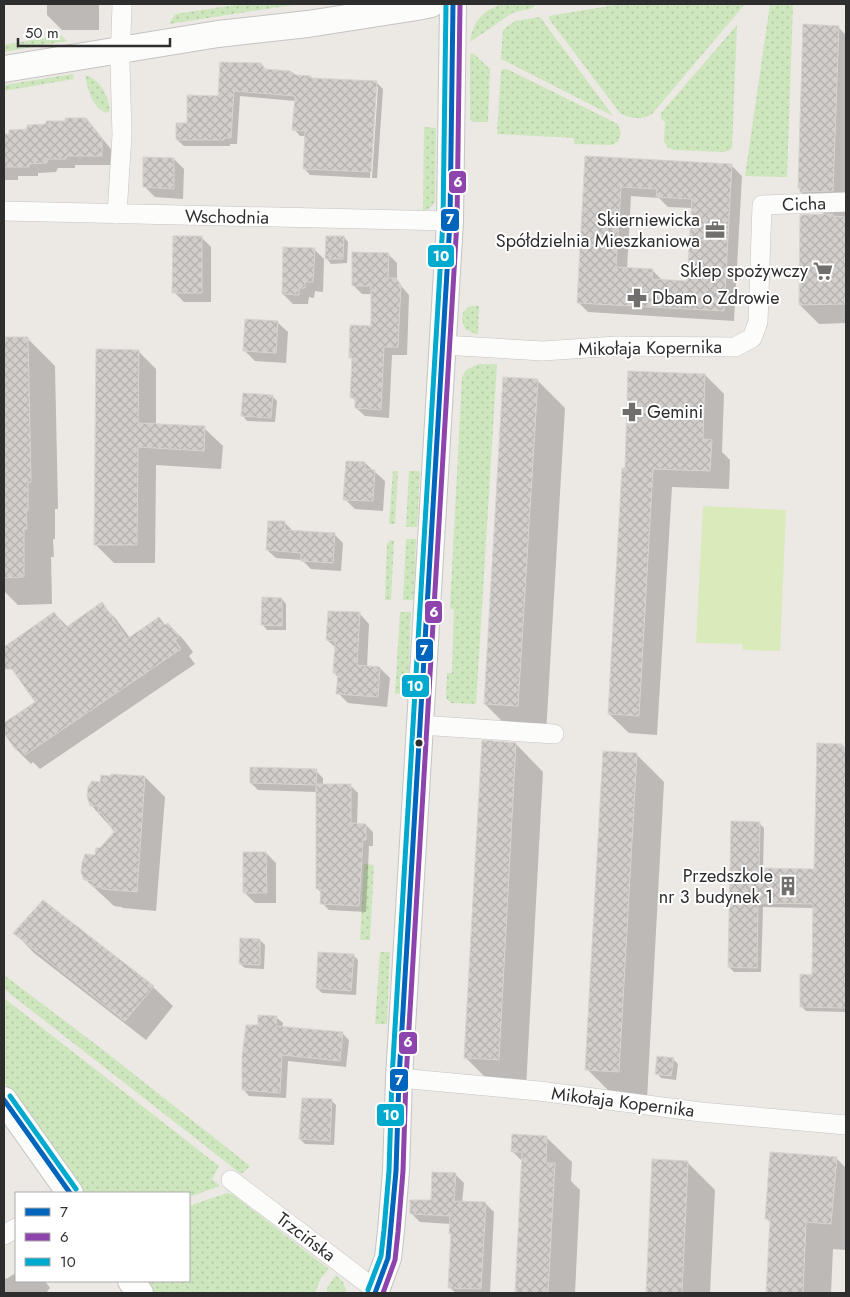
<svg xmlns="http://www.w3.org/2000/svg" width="850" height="1297" viewBox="0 0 850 1297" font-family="Jost,sans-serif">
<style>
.green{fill:url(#green-dots)}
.pitch{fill:#d9eabb}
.shadow{fill:#0003;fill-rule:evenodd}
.building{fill:url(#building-cross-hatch);stroke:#d7d4d0;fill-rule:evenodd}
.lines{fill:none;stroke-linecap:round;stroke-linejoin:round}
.street-casing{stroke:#c5c4c5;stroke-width:20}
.secondary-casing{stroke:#c5c4c5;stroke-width:28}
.street{stroke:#fcfcfb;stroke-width:19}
.secondary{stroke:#fcfcfb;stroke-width:26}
.bus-1-casing{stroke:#fff;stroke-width:9}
.bus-2-casing{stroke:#fff;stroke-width:9}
.bus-3-casing{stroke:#fff;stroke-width:9}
.bus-1{stroke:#0065bd;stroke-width:5}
.bus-2{stroke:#8e44ad;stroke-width:5}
.bus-3{stroke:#00a9ce;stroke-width:5}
.bus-dot{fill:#2e2e2e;stroke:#fff;stroke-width:2}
.labels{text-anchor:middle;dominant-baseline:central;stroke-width:4;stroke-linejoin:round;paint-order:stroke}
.street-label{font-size:18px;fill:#2e2e2e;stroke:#fff}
.poi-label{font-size:18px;fill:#2e2e2e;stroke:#fff;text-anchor:end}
.line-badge{stroke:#fff;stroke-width:2}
.badge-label{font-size:14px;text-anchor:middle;font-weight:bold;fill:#fff}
</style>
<defs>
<pattern id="green-dots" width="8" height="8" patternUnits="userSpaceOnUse" patternTransform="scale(1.25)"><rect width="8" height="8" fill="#cee6be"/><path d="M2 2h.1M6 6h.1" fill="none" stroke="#b1c6a4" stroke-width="1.8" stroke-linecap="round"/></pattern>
<pattern id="building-cross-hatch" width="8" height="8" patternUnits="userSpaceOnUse" patternTransform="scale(1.25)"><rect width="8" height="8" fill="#d1cecb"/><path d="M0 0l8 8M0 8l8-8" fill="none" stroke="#b4b1af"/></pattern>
</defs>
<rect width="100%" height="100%" fill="#ece8e4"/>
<path class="green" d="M242 4H299L169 24 175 14Z
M505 4H534L535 5 533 8 512 13 470 42C473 21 484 8 505 4Z
M621 4H745L652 114C645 120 628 119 620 113L549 19V16Z
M770 4H793L787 177 745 176Z
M540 17 613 116 501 59 503 30 515 21Z
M737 25 732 147 730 150 724 152 673 150 667 147 664 141 665 122 661 119V113Z
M61 35 67 41 4 52V45Z
M470 53 474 54 490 69 488 122H474L470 120Z
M503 69H507L616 123C624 130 621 143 611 145L574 144V138L497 134 501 71Z
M73 74 74 79 4 91V85Z
M85 75C100 79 109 96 110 111L106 113C91 106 88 89 85 75Z
M424 127 436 128 435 202 430 208 423 211Z
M470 306H479L478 335 465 329 462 320 463 312Z
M478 364H497L476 704 451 703 446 698 447 673H452L454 610 450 608 462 377 466 370Z
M393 471H398L395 524H389Z
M409 471H420L417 527H406Z
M406 539H416L414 600H403Z
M389 540 394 541 391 600H385L387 543H389Z
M400 612H411L408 693 395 694Z
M364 864 374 865 370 940H360Z
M380 952H390L387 1024H375Z
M4 975 102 1049 250 1166 243 1173H240L4 989Z
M4 998 219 1166 212 1179 220 1186 189 1197V1193H82L4 1082Z
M227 1193 232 1194 329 1269 321 1278 315 1293H152L143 1281H189V1206Z
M336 1275 343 1282 347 1293H326L328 1286Z"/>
<path class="pitch" d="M703 506 786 510 780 651 743 650 742 644 696 643Z"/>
<path class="shadow" d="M47 4H99V30H62L47 15Z
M838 27 846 35V323L819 324 800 305 825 215 801 192 799 187Z
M260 64 267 71 295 77 376 82 383 89 377 178H372L378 87H375L370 178 310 175 304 168 306 136H300L294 129 295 101 240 96 237 144H230V146H184L177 140 188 124Z
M95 130 111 149V165H75V168H58L56 172 38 173V176H18V180H4V135Z
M586 157 732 166 742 176 734 321 588 312 578 302ZM631 196 659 198 668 207 693 208 688 282 663 281 652 270 627 269Z
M174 159 184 169 183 199 155 197 145 187Z
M201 237 211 247V302H184L174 292Z
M344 237 348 242 347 263 331 264 327 259Z
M314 249 324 259 323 292 315 291 314 298 309 297 308 304H293L283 294Z
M388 254 397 263V281L409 295 407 355H392L389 418 365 416 356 408V402L352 397 353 360 350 357 372 327V294H362L353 285Z
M277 322 288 332 286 363 255 361 245 351Z
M27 338 55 366 58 509H55V539H53L54 557H51L52 604 18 605 4 591V339Z
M138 351 156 369V425L204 428 223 446 221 469 156 465 155 563H114L95 544Z
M705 375 724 394 722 452 730 460 729 489 672 487 657 735 629 733 609 714 626 469Z
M537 380 565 408 546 734 513 732 485 704Z
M272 396 277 401 275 422 247 421 243 416Z
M365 463 385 481 383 511 355 509 345 499Z
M284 522 293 531 334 534 343 543 341 571 311 569 302 560 276 558 267 550Z
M282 599 286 604V630H267L263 625Z
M101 604 116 619 130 638 159 619 166 626 168 624 183 639 193 652 189 656 195 664 40 769 33 762 31 764 16 749 4 731V724L37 702 4 656V648L54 613 68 627Z
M359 613 369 624 367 667 380 668 390 678 387 707 348 703 338 693 339 678 334 673 336 648 327 640Z
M516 744 543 772 526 1088 494 1086 466 1058Z
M842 745 846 749V1012L806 1011 801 1006 813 976 815 908 763 907 761 972H734L729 967 759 823 764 828 763 869 815 870Z
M636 754 664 782 647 1099 615 1097 587 1069Z
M316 771 323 778V785L351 786 358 793 357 825H366L373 832V846H369L366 912 329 910 322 903V894L317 888V792L258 790 251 783Z
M145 777 165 797 156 911 123 908 121 907 114 906 85 879 100 849 116 833 91 805 102 783Z
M266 853 276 863V903H255L245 893Z
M15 933 153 987 173 1006 146 1040 34 953Z
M260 940 265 945 264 969 245 968 240 964Z
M353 955 358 960 356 995 322 993 317 988Z
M276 1017 283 1023 282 1028 342 1033 349 1040 346 1067 288 1061 286 1098 249 1096 243 1089 259 1026Z
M673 1059 678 1064 676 1080 661 1078 657 1073Z
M331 1100 336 1105 334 1145 305 1144 300 1139Z
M546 1137 572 1162 571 1181 580 1190 575 1293H516L523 1162 512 1151Z
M836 1158 846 1168V1250L833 1249 831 1293H768L771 1223 766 1218Z
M653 1160 687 1162 715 1190 710 1293H648Z
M455 1174 464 1183 462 1203H485L494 1212 490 1293H456L449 1287 452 1235 450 1234 451 1224 420 1222 411 1213 432 1202Z
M16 1273V1281H45L50 1288 47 1291 49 1293H4V1277L6 1279Z"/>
<path class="building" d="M803 24 839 26 833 191 800 192V188H798Z
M220 62 261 63 265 69 290 71 296 75 311 76V78L377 81 371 172 303 169 305 131 292 130 295 96 234 91 231 138H224V140H176V123H187V95L218 96Z
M65 118H86L102 138V156H66V159H48L47 163 29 164V167H4V134H9V130L27 129V125L46 124V121H65Z
M585 156 732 164 724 311 577 303ZM621 187 657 189 656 197 692 199 687 281 652 279 653 269 616 267Z
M143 157 174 158V189L143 187Z
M833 214 832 216 846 217V304L799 305 800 215Z
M173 236H202V293H172Z
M326 236H344L343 259H325Z
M283 247 315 248 313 282H305V288H299V295L282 294Z
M352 252 389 253 388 278H396L401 285 398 347H384L381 410 355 408V398H350L352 358H349L350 325 371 326V286H352Z
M245 319 278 321 276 353 243 351Z
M4 337H28L31 482H28V511H26L27 529H24V577L4 578Z
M96 349 139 350 138 423 205 426 204 451 138 447 137 545H94Z
M628 371 705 374 703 439 712 440 710 471 653 469 639 716 608 714 622 468H625Z
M503 377 538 379 518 706 484 704Z
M243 393 273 395 271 418 241 416Z
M346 461 365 462V469L375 470 373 501 343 500Z
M268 521H285V530L335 533 333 563 301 561V553L266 550Z
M262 597 282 598V626L261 625Z
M102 602 127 639 159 617 165 625 168 623 179 637 175 640 181 649 25 755 19 747 15 749 4 733V723L35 702 12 669H4V647L54 612 65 628Z
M328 611 360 612 357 665 380 667 378 697 336 694 338 674 333 673 335 641 326 640Z
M482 740 516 743 499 1060 464 1058Z
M817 743 842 744V748H846V1008L800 1007V974L812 975 813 904 758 903 757 968 728 967 731 821 760 822 759 868 814 869Z
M603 751 637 753 619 1072 585 1070Z
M250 767 317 769 316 784H351V823L366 824V840H363L359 906 320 904 321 889H316V785L250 783Z
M111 774 145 776 137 892 102 889V887H93V881L84 880 81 872 82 863 85 854 95 855 96 848H100L114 832 102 813H98L99 806H90L87 796 88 787 92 781 100 782 101 775 110 776Z
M243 852H266L267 893H243Z
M43 900 154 986 125 1021 13 933Z
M240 938 260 939V965L239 964Z
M318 952 354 954 351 991 316 988Z
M258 1015 277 1016 276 1026 343 1032 340 1061 282 1055 280 1093 242 1090V1056L246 1025H258Z
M657 1056 674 1058 671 1076 655 1074Z
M302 1098 332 1099 330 1141 299 1139Z
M512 1134 547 1136 546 1163H555L548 1293H515L522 1152H511Z
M770 1152 837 1157 831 1224 806 1222 803 1293H766L770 1219H765Z
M652 1159 688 1161 682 1293H646Z
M432 1172 456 1173 454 1201 486 1202 481 1289 448 1288 451 1234H449L450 1216 410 1214V1200H431Z"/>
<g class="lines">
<defs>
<path id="street" d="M4 211 450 221
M117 214 122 135 120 63 122 4
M443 345 543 351 617 346 735 347 752 338 758 322 762 205 846 202
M420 725 554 734
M399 1078 539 1091 701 1112 846 1125
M231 1180 380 1293
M4 1235 16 1228"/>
<path id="secondary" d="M4 69 218 34 308 24 417 7 431 4
M4 1100 70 1193
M131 1281 140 1293
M375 1293 388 1258 391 1231 396 1171 399 1078 450 221 453 4"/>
</defs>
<use href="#street" class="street-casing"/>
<use href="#secondary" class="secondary-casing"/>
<use href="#street" class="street"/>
<use href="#secondary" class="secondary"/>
<defs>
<path id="bus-1" d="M4 1100 70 1193
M375 1293 388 1258 396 1171 399 1078 450 221 453 4"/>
<path id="bus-2" d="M383 1293 395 1260 398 1232 403 1171 406 1078 457 221 460 4"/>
<path id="bus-3" d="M10 1096 76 1189
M368 1290 381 1256 384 1230 389 1171 392 1078 443 221 446 4"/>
</defs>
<use href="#bus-1" class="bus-1-casing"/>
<use href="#bus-2" class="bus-2-casing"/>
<use href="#bus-3" class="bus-3-casing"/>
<use href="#bus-1" class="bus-1"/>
<use href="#bus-2" class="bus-2"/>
<use href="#bus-3" class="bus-3"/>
</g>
<defs>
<symbol id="office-bare" viewBox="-9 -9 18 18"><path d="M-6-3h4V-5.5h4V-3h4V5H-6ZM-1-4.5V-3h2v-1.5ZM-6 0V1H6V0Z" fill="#706f6e" stroke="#fff" stroke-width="2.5" paint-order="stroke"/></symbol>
<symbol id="supermarket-bare" viewBox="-9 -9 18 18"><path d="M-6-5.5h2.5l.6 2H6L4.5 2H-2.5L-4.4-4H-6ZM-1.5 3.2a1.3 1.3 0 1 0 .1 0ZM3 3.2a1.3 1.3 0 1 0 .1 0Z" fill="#706f6e" stroke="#fff" stroke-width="2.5" paint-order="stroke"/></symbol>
<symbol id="pharmacy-bare" viewBox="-9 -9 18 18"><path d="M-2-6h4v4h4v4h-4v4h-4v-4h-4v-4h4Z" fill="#706f6e" stroke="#fff" stroke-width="2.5" paint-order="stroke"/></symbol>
<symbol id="building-bare" viewBox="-9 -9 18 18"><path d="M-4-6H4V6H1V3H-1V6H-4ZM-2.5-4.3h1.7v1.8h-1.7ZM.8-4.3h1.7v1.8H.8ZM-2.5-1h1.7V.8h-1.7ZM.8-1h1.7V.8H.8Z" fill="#706f6e" stroke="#fff" stroke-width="2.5" paint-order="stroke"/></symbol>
</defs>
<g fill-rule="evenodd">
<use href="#office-bare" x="701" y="216" width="28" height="28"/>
<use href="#supermarket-bare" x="809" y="257" width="28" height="28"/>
<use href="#pharmacy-bare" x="623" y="284" width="28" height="28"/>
<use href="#pharmacy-bare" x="618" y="398" width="28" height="28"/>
<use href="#building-bare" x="774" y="872" width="28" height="28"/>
</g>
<circle class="bus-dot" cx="419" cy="743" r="4.5"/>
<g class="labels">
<g class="street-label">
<text transform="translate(804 204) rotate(-2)">Cicha</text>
<text transform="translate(227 217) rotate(1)">Wschodnia</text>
<text transform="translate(650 348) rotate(-1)">Mikołaja Kopernika</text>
<text transform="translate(623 1102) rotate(7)">Mikołaja Kopernika</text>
<text transform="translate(306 1237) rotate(37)">Trzcińska</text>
</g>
<g class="poi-label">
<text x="700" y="220">Skierniewicka<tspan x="700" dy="21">Spółdzielnia Mieszkaniowa</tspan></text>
<text x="808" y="271">Sklep spożywczy</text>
<text x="652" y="298" text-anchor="start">Dbam o Zdrowie</text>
<text x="647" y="412" text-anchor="start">Gemini</text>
<text x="773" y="876">Przedszkole<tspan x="773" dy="21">nr 3 budynek 1</tspan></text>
</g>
</g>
<g class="line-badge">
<rect x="448" y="170" width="19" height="24" rx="5" fill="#8e44ad"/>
<rect x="440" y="208" width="20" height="24" rx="5" fill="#0065bd"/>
<rect x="427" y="244" width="28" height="24" rx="5" fill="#00a9ce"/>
<rect x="424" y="600" width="19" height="24" rx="5" fill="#8e44ad"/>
<rect x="415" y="638" width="19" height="24" rx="5" fill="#0065bd"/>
<rect x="401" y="674" width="29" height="24" rx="5" fill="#00a9ce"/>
<rect x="398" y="1031" width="20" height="24" rx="5" fill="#8e44ad"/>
<rect x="389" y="1068" width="20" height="24" rx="5" fill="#0065bd"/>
<rect x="376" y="1103" width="29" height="24" rx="5" fill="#00a9ce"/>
</g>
<g class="badge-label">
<text x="458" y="187">6</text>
<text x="450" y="224">7</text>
<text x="441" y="261">10</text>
<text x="434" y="617">6</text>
<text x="424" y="655">7</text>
<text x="415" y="691">10</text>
<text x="408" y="1047">6</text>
<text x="399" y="1085">7</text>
<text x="391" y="1120">10</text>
</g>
<rect width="850" height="1297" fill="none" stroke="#2e2e2e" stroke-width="10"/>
<rect x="15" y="1192" width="175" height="90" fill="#ffffff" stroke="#ababab"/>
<rect x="25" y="1208" width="25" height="8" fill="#0065bd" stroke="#ababab"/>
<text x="60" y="1217" font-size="15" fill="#2e2e2e">7</text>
<rect x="25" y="1233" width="25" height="8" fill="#8e44ad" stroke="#ababab"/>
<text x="60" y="1242" font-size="15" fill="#2e2e2e">6</text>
<rect x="25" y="1258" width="25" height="8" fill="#00a9ce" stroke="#ababab"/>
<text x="60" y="1267" font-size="15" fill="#2e2e2e">10</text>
<path d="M18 38v8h152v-8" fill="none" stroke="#2e2e2e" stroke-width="2.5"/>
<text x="25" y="38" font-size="15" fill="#2e2e2e" stroke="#ffffff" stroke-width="4" paint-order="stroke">50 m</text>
</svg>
